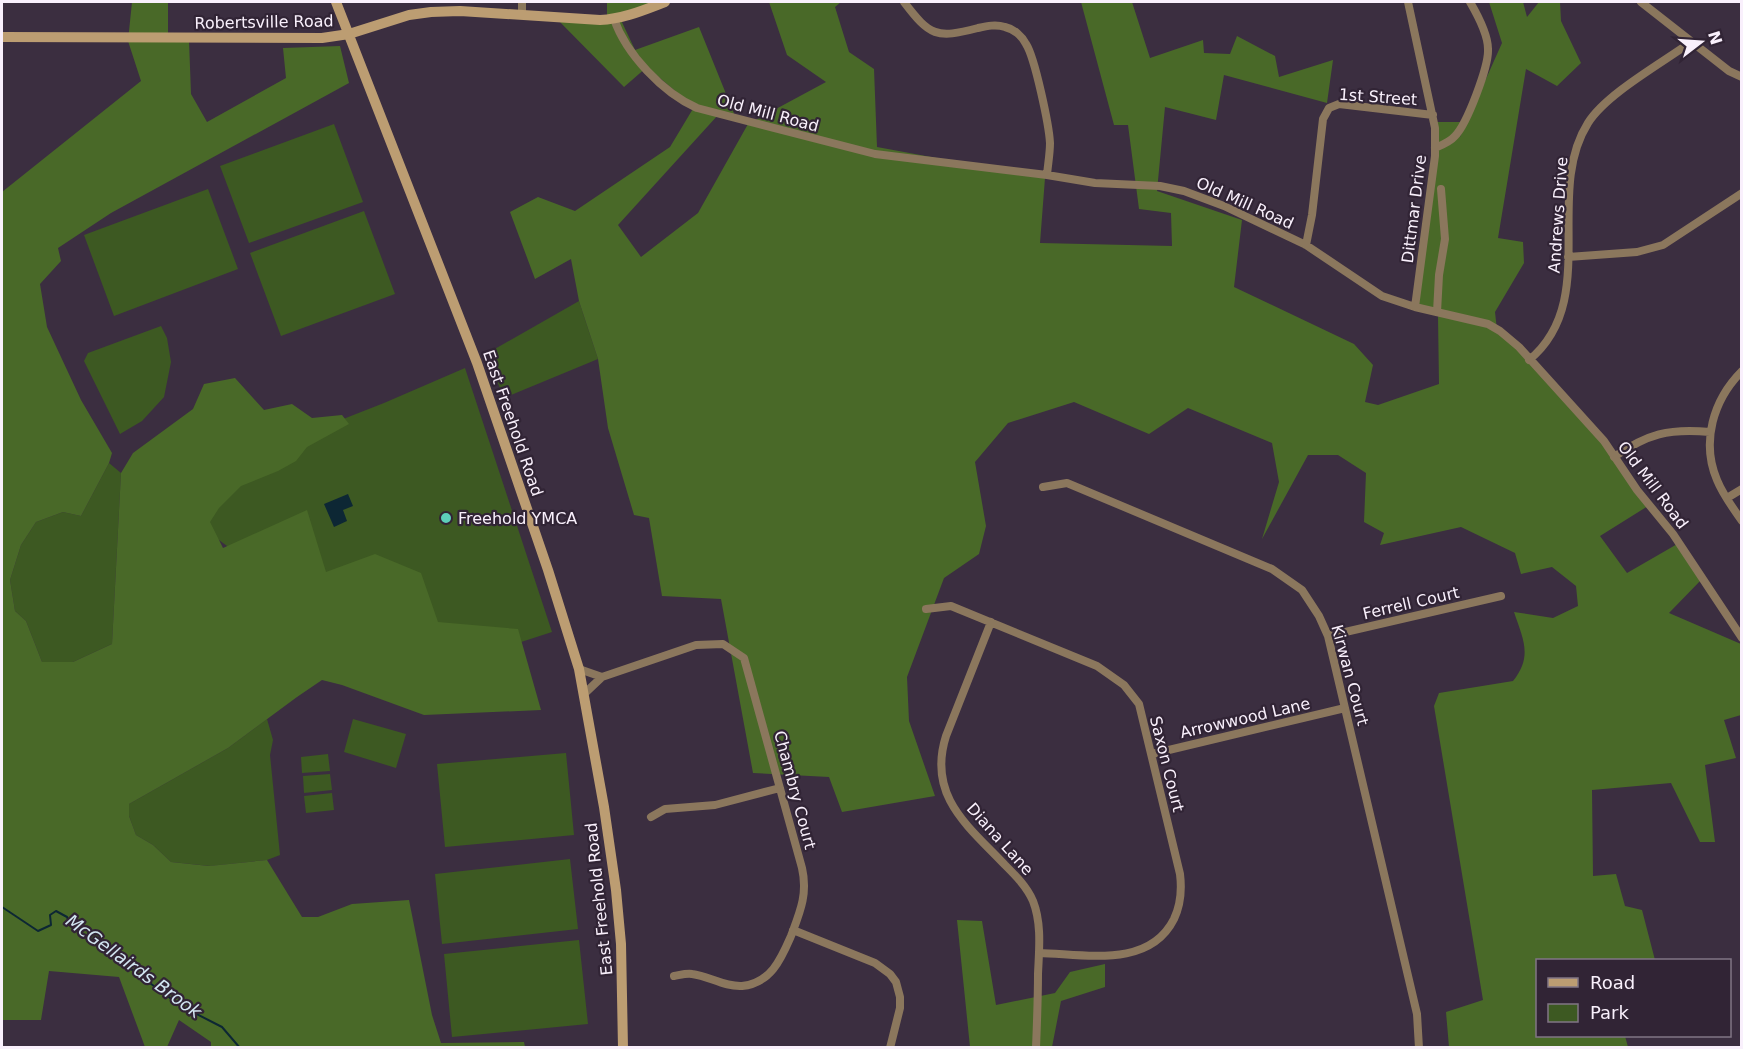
<svg xmlns="http://www.w3.org/2000/svg" width="1743" height="1049" viewBox="0 0 1743 1049" font-family="'DejaVu Sans',sans-serif">
<style>
.green{fill:#3d5922}
.forest{fill:#496928}
.water{fill:#0d2734}
.lines{fill:none;stroke-linecap:round;stroke-linejoin:round}
.stream{stroke:#0d2734;stroke-width:2}
.street{stroke:#8b775d;stroke-width:8}
.secondary{stroke:#bc9d72;stroke-width:10}
.poi-dot{fill:#5dceb9;stroke:#312435;stroke-width:2}
.labels{text-anchor:middle;dominant-baseline:central;stroke-width:4.5;stroke-linejoin:round;paint-order:stroke}
.street-label{font-size:16px;fill:#f9f0fc;stroke:#312435}
.poi-label{font-size:16px;fill:#f9f0fc;stroke:#312435;text-anchor:start}
.water-label{font-size:18px;font-style:italic;fill:#d3e6f2;stroke:#312435}
</style>
<rect width="100%" height="100%" fill="#3b2e40"/>
<path class="green" d="M334 124 363 202 249 243 220 166Z
M208 189 238 269 114 316 84 235Z
M364 211 395 294 281 336 250 253Z
M579 301 598 359 504 398 486 354Z
M161 326 167 338 171 362 164 397 142 421 120 434 84 361 88 353Z
M465 368 552 632 408 679 155 493 384 403Z
M109 463 121 473 112 644 73 662H42L26 621 15 611 10 580 21 545 36 522 63 512 81 516Z
M267 719 273 740 270 755 280 855 267 860 210 866 171 862 153 845 136 835 129 816V804L228 748Z
M353 719 406 734 396 768 344 752Z
M566 753 574 835 445 847 437 764Z
M328 754 330 771 302 773 301 757Z
M330 774 332 790 304 793 303 776Z
M332 793 334 810 306 813 304 796Z
M570 859 578 929 442 944 435 874Z
M579 940 588 1024 452 1037 444 954Z"/>
<path class="forest" d="M132 2H168V38L189 40 191 94 207 122 286 78 283 48 340 46 349 83 111 213 58 248 61 261 40 284 47 327 81 400 112 453 109 463 81 516 63 512 36 522 21 545 10 580 15 611 26 621 42 662H73L112 644 121 473 133 453 193 409 204 384 235 378 264 410 292 404 312 418 342 415 349 424 307 447 296 461 278 471 241 486 219 508 210 522 223 548 307 510 326 572 375 554 421 573 438 622 518 629 541 710 424 715 342 685 322 680 297 697 228 748 129 804V816L136 835 153 845 171 862 209 866 267 860 302 917H318L352 904 409 900 432 1015 441 1043 524 1042 525 1047H211V1042L179 1020 167 1047H145L119 977 49 971 41 1020H2V192L141 81 128 41Z
M607 2H659L620 18 635 50 699 27 737 121 718 115 618 225 641 257 698 213 748 124 826 82 787 55 769 2H841L835 7 849 52 874 69 877 147 1045 178 1040 243 1172 246 1171 213 1139 209 1128 125H1114L1081 2H1132L1150 58 1203 40 1204 53 1230 54 1237 36 1275 56 1279 77 1333 60 1327 103 1224 75 1216 120 1165 107 1157 191 1242 220 1234 287 1354 344 1373 365 1365 402 1378 405 1439 384 1438 316 1416 310 1436 122H1462L1460 137 1502 43 1489 2H1523L1527 17 1539 2H1560L1561 21 1581 63 1557 86 1526 69 1498 238 1523 242 1524 263 1495 312 1497 330 1575 407 1648 506 1600 536 1627 573 1679 543 1702 579 1669 613 1741 644V715L1724 720 1736 758 1705 765 1715 842H1700L1671 783 1592 790 1593 876 1616 874 1625 906 1642 910 1655 960H1538V1036H1625L1628 1047H1449L1446 1012 1483 1000 1434 706 1439 693 1513 681C1533 656 1523 639 1514 612L1553 618 1578 606 1576 586 1552 567 1521 574 1515 553 1461 527 1380 545 1384 533 1364 522 1366 473 1338 455H1308L1262 539 1279 482 1272 443 1188 408 1149 434 1074 402 1008 423 975 462 986 526 979 554 944 578 907 677 909 721 935 796 842 812 829 777 753 773 721 599 662 596 649 518 634 515 608 428 598 359 579 301 571 259 535 279 510 212 538 197 575 211 670 147 694 107 647 67 624 87 556 18 607 21Z
M957 920 982 921 996 1005 1055 993 1070 972 1105 964V987L1061 1001 1052 1047H970Z"/>
<path class="water" d="M348 494 353 506 343 510 347 521 334 527 324 504Z"/>
<g class="lines">
<path class="stream" d="M2 907 38 931 51 925 50 915 56 911 67 917 70 924 181 1006 222 1027 240 1048"/>
<path class="street" d="M904 2C930 36 936 39 978 28 987 26 996 24 1005 27 1014 29 1022 36 1026 44 1035 58 1049 125 1050 143 1050 153 1048 164 1047 175
M1408 2 1435 128V156L1415 307
M1641 2 1729 71 1742 77
M522 15V2
M614 19C626 54 663 93 697 108L875 154 1047 175 1095 183 1160 186 1184 191 1224 206 1306 245 1382 296 1415 307 1488 324 1500 331 1519 347 1604 441 1637 490 1673 534 1742 638
M1435 148C1442 145 1450 142 1455 136 1467 124 1489 66 1488 49 1488 34 1477 14 1470 2
M1306 245 1312 215 1323 119 1329 108 1339 104 1433 115
M1568 257 1637 252 1663 245 1742 193
M1437 312 1439 275 1445 239 1441 189
M1529 360C1601 301 1543 194 1588 123 1606 94 1662 63 1691 42
M1742 371C1713 400 1701 442 1717 480 1723 495 1733 508 1742 521
M1614 457C1647 434 1669 428 1710 432
M1043 487 1067 483 1272 569 1302 590 1319 616 1328 636 1417 1014 1419 1048
M1727 498 1742 489
M926 609 951 606 1097 666 1124 685 1139 704 1180 874C1182 890 1181 904 1174 919 1149 969 1084 954 1039 953
M991 622 946 736C927 796 968 826 1005 865 1016 876 1027 887 1033 901 1042 924 1039 950 1038 974 1038 998 1037 1023 1036 1048
M1328 636 1501 596
M579 669 602 677
M584 694 602 677 696 645 723 644 744 658 802 868C808 894 800 912 791 936 781 959 771 983 742 986 724 987 709 976 692 974 687 973 680 975 674 976
M1152 754 1345 708
M651 817 665 809 715 805 780 788
M793 930 875 963 890 974 896 982 900 997V1008L890 1048"/>
<path class="secondary" d="M336 2 477 363 548 570 579 669 604 807 616 890 621 944 623 1048
M2 37 322 38 349 34 409 15 431 12 460 11 600 20C623 19 644 10 665 2"/>
</g>
<circle class="poi-dot" cx="446" cy="518" r="6"/>
<g class="labels">
<g class="street-label">
<text transform="translate(264 22) rotate(-1)">Robertsville Road</text>
<text transform="translate(1378 97) rotate(4)">1st Street</text>
<text transform="translate(768 113) rotate(15)">Old Mill Road</text>
<text transform="translate(1245 203) rotate(24)">Old Mill Road</text>
<text transform="translate(1414 209) rotate(-83)">Dittmar Drive</text>
<text transform="translate(1558 215) rotate(-86)">Andrews Drive</text>
<text transform="translate(513 423) rotate(71)">East Freehold Road</text>
<text transform="translate(1653 485) rotate(53)">Old Mill Road</text>
<text transform="translate(1411 603) rotate(-13)">Ferrell Court</text>
<text transform="translate(1350 675) rotate(75)">Kirwan Court</text>
<text transform="translate(1245 718) rotate(-13)">Arrowwood Lane</text>
<text transform="translate(1167 764) rotate(76)">Saxon Court</text>
<text transform="translate(795 790) rotate(75)">Chambry Court</text>
<text transform="translate(1000 839) rotate(48)">Diana Lane</text>
<text transform="translate(599 899) rotate(-96)">East Freehold Road</text>
</g>
<g class="poi-label">
<text x="458" y="518">Freehold YMCA</text>
</g>
<g class="water-label">
<text transform="translate(134 966) rotate(36)">McGellairds Brook</text>
</g>
</g>
<rect width="1743" height="1049" fill="none" stroke="#f9f0fc" stroke-width="6"/>
<rect x="1536" y="959" width="195" height="78" fill="#312435" stroke="#817685" stroke-width="1.5"/>
<rect x="1548" y="978" width="30" height="9" fill="#bc9d72" stroke="#817685" stroke-width="1.5"/>
<text x="1590" y="989" font-size="18" fill="#f9f0fc">Road</text>
<rect x="1548" y="1004" width="30" height="18" fill="#3d5922" stroke="#817685" stroke-width="1.5"/>
<text x="1590" y="1019" font-size="18" fill="#f9f0fc">Park</text>
<g transform="translate(1701 42) rotate(73)" stroke="#312435" stroke-width="4.5" paint-order="stroke">
<path d="M0-4.5L10 22L0 15L-10 22Z" fill="#f9f0fc"/>
<text y="-9" font-size="16" font-weight="bold" text-anchor="middle" fill="#f9f0fc">N</text>
</g>
</svg>
